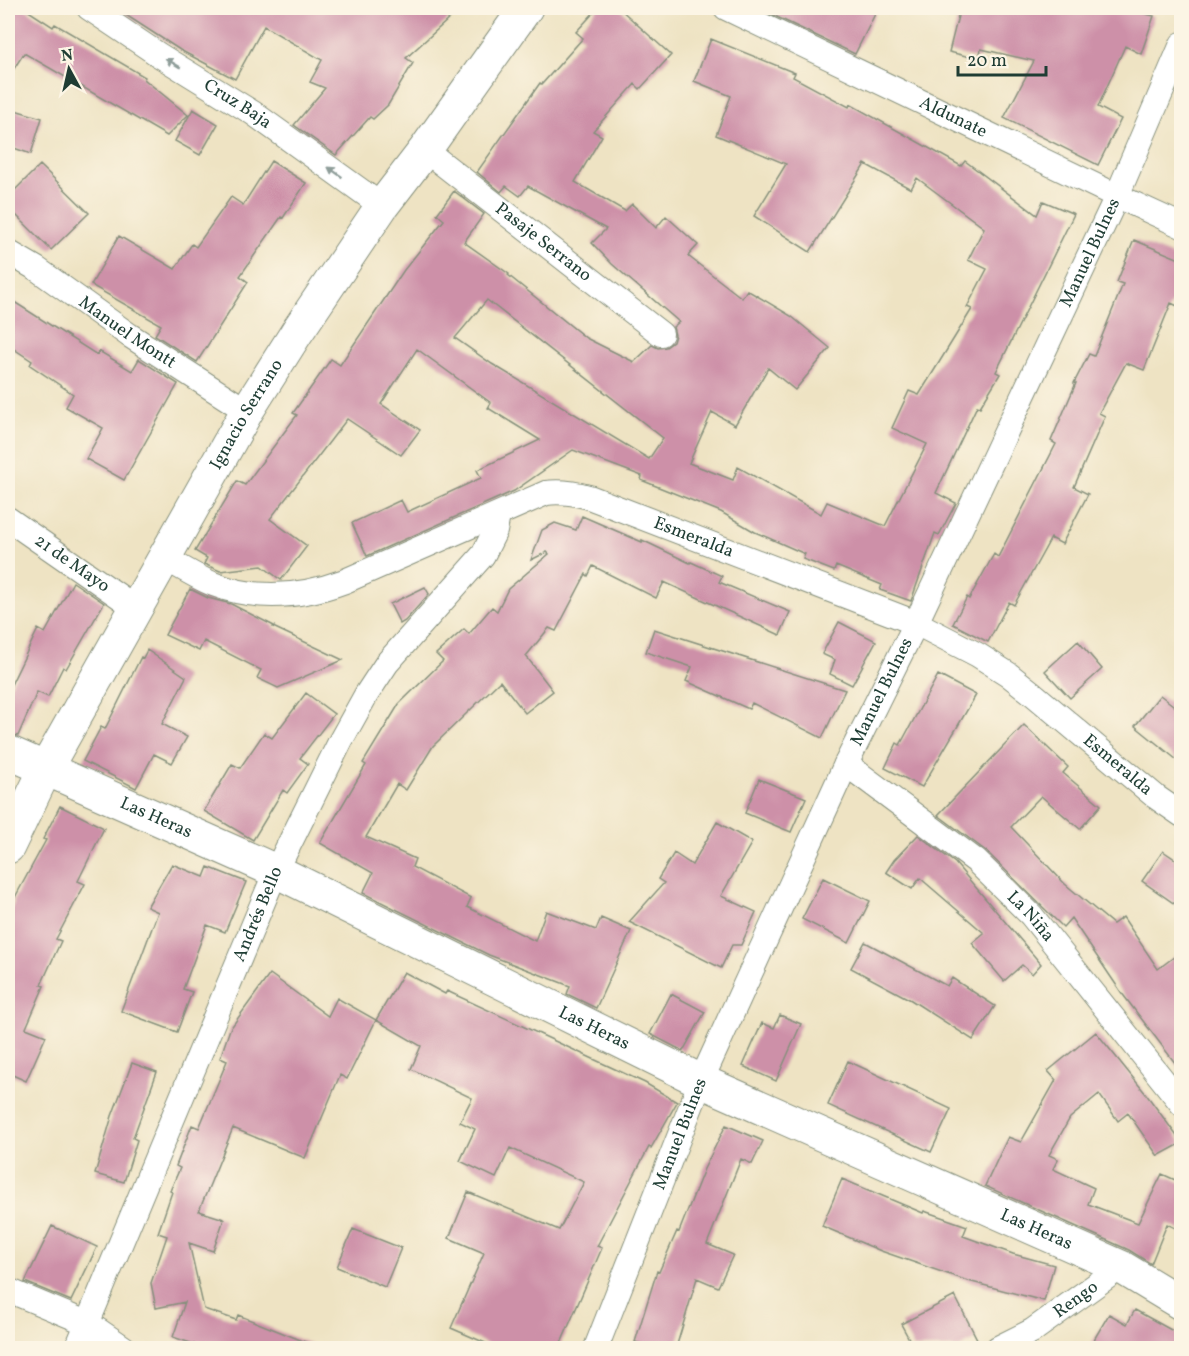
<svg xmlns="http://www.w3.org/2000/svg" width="1189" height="1356" viewBox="0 0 1189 1356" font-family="Vollkorn,serif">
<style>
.building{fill:#cd90a8;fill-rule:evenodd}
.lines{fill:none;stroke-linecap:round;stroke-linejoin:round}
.street-casing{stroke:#86907c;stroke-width:26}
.secondary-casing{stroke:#86907c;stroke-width:35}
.street{stroke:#fff;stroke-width:24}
.secondary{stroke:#fff;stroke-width:33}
.oneway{fill:#8f9e9a}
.labels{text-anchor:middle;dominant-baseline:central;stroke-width:4.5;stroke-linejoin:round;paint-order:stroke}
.street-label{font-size:18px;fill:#1f3d34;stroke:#fcf5e5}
</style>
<rect width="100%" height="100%" fill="#fcf5e5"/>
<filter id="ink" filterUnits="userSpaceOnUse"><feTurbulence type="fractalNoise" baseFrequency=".0167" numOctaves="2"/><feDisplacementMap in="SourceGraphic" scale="12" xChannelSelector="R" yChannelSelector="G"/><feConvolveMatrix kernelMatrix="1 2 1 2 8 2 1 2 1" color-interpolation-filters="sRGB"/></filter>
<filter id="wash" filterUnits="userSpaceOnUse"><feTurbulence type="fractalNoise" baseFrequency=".008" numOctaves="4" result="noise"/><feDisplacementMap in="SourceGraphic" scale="24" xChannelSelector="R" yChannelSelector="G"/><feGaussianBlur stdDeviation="1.35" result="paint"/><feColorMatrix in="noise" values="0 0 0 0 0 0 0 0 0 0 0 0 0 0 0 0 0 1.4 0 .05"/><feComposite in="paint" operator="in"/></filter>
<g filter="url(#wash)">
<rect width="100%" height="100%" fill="#eee3c3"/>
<g id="blocks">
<path class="building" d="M8 8H24L53 27 55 24 145 77 144 79 188 115 167 136 24 53 8 78Z
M115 8H461L406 58 413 63 388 105 373 119 370 117 336 155 294 125 325 88 310 82 322 60 264 26 235 79 180 50Z
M598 8H619L671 55 640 89 635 84 593 131 602 136 575 182 625 211 632 204 656 228 666 216 698 245 688 256 742 298 747 290 791 316 830 348 795 390 768 368 735 425 712 412 689 463 733 480 738 467 821 514 827 502 885 526 927 444 892 428 909 391 919 395 972 309 967 307 987 269 968 260 984 228 917 178 911 189 865 164 810 252 754 216 786 164 716 135 731 96 694 81 711 39 795 73 793 77 849 107 850 104 961 166 965 161 1037 215 1043 201 1074 214 996 372 1000 374 980 407 977 406 936 493 956 503 939 535 935 533 911 601 880 590 882 585 836 566 834 571 803 559 805 554 755 532 721 512 641 480 642 476 573 450 514 491 367 556 352 523 401 500 407 512 481 478 477 470 540 440 488 408 491 403 417 349 381 404 420 430 401 455 347 419 270 519 307 546 281 580 262 566 220 571 204 564 207 558 195 551 237 481 245 485 297 415 293 413 331 359 340 365 404 270 444 220 437 214 454 191 484 214 464 242 509 274 508 275 586 338 634 362 652 345 658 348 666 347 673 342 675 335 673 327 679 322 612 264 592 243 606 229 528 186 520 196 506 186 501 192 477 172 540 83 542 84 583 38 576 32ZM487 300 663 438 649 459 492 364 455 338Z
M758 8H878L855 54Z
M960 8H1122L1154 16 1141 54 1125 46 1098 107 1121 119 1098 165 1004 118 1034 61 981 49 979 59 949 52Z
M8 108 42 118 31 154 8 146Z
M193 109 218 124 200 155 175 141Z
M271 161 306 183 283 218 281 217 240 276 248 282 197 362 155 335 161 325 91 285 119 236 175 269 192 244 196 247 231 197 243 205Z
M40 165 89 213 51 250 8 207V197Z
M1134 240 1182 260V308L1171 303 1144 370 1126 363 1099 413 1105 416 1074 487 1088 494 1062 544 1051 538 1014 605 1009 602 988 642 953 624 967 597 969 599 994 554 998 557 1056 444 1051 441 1076 383H1074L1089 354 1094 356 1123 284 1117 282Z
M8 298 97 355 99 351 132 371 139 359 178 384 124 480 86 459 103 428 66 407 73 394 30 365 32 361 8 345Z
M582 516 642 542V540L690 563 691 562 722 576 719 582 790 612 780 635 664 582 656 598 593 566 588 576 586 574 556 631 549 628 526 656 553 691 525 713 500 681 433 746 406 790 397 784 366 837 415 859 412 867 471 898 467 907 535 941 546 911 596 930 601 918 631 931 596 1008 567 994 570 986 489 955 363 893 373 873 320 843 366 765 363 763 399 704 443 661 436 654 464 629 469 634 492 607 497 611 508 589 549 554 547 552 531 560 542 530 555 523 576 530Z
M73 582 104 603 66 669 63 667 48 697 37 692 18 736 8 734V691L38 629 45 633Z
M425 587 429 594 405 621 400 624 390 604Z
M190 589 208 598 231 604 274 626 273 627 343 660 278 688 257 678 261 670 204 641 199 651 165 635Z
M839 622 876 641 852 685 830 674 835 660 822 654Z
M654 629 845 690 822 738 752 703 749 709 686 681 692 667 646 652Z
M1078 641 1102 669 1070 698 1045 671Z
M147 650 186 677 162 724 187 737 172 763 154 754 136 788 83 761 101 727 105 729 141 657 143 658Z
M938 675 976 695 922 787 885 768 897 743 900 745Z
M306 693 334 714 300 758 308 764 287 793 283 790 253 840 204 811 232 764 240 768 264 733 272 738Z
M1160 695 1182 712V764L1135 726Z
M1024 725 1068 767 1063 773 1101 805 1080 829 1041 796 1011 827 1065 884 1113 924 1123 917 1158 969 1182 951V1072L1121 992 1071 918 1063 927 986 851 938 815Z
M759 779 806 798 791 832 745 813Z
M60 806 104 828 78 881 85 884 56 939 61 941 41 985 44 986 26 1028 46 1036 26 1081 8 1073V918L14 902 13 901 46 840 43 839Z
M717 822 752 842 721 896 756 912 741 945H732L721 968 629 922 664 883 658 879 674 853 692 865Z
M918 835 955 863 1041 964 1032 974 1022 965 1004 981 972 943 984 933 920 878 912 889 886 872 894 860Z
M1163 851 1182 864V909L1142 881Z
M172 864 204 877 208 867 246 882 225 932 207 925 183 989 192 992 177 1032 121 1011 158 912 147 907Z
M823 878 870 901 849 943 802 919Z
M865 942 947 986 952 978 995 1006 973 1040 911 1000 851 968Z
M404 972 445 994 447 991 645 1083 677 1102 651 1148 649 1147 597 1246 602 1248 559 1348H497L451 1328 484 1253 449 1238 468 1192 559 1230 584 1182 510 1148 496 1178 460 1161 475 1129 460 1122 472 1098 411 1069 421 1046 376 1020Z
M270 974 328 1016 337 998 376 1020 347 1079 340 1075 305 1158 233 1128 199 1211 224 1219 213 1251 189 1243 204 1309 236 1320 238 1315 318 1347V1348H205L173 1337 185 1302 156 1308 151 1283 167 1236 158 1233 172 1192 170 1191 180 1168 176 1166 192 1125 199 1128 227 1061 220 1058 230 1029Z
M671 994 705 1012 683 1051 650 1034Z
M780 1015 801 1024 776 1081 743 1066 762 1023 774 1028Z
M1096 1032 1146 1094 1182 1143 1158 1156 1128 1113 1118 1121 1099 1094 1070 1118 1049 1155 1058 1159 1053 1169 1094 1188 1088 1204 1138 1223 1162 1174 1182 1183V1231L1167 1224 1151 1264 1129 1250 985 1186 1008 1137 1021 1142 1056 1080 1048 1071Z
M848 1061 951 1109 931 1152 828 1105Z
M132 1063 157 1072 133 1138 137 1140 124 1182 95 1174 112 1116Z
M726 1125 763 1141 752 1164 741 1159 707 1244 733 1255 718 1287 697 1278 676 1348H657L635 1342 657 1271 659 1272 677 1231 679 1232 704 1169Z
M842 1179 923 1213 924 1211 967 1226 963 1236 1013 1254 1054 1265 1044 1301 968 1281 881 1251 822 1226Z
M52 1226 97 1247 71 1301 25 1282Z
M353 1229 401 1248 385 1287 337 1267Z
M955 1296 977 1339 959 1348H914L901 1324Z
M1135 1310 1182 1336V1348H1089L1109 1314 1127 1324Z"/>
</g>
</g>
<g filter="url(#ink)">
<use href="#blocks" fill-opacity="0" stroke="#86907c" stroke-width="1.5"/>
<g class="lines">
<defs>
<g id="street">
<path id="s1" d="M89 8 159 55 253 113 382 206"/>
<path id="s2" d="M726 8 1117 196 1182 226"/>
<path id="s3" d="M425 150 661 334"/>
<path id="s4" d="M8 252 37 269 129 335 247 411"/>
<path id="s5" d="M8 519 136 608"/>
<path id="s6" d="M163 557C179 566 196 577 213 584 257 601 302 597 345 581L546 493C561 491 574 493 589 497L916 623 978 655 1008 674 1032 693 1156 797 1182 815"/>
<path id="s7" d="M846 764 976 861 1031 915 1182 1104"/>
<path d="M8 1290 89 1324 124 1348"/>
<path id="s8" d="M77 1348 276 871 341 740 366 695 387 663 483 555 495 531 498 515"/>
<path id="s9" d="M596 1348 701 1081 846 764 916 623 1117 196 1182 44"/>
<path id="s10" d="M998 1348 1032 1331 1121 1267"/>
</g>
<g id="secondary">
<path id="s11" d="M8 752 276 871 701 1081 1121 1267 1182 1304"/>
<path id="s12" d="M8 847 46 768 247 411 297 332 382 206 425 150 526 8"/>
</g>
</defs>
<use href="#street" class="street-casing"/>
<use href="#secondary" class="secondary-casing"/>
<use href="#street" class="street"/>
<use href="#secondary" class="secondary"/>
</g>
<defs><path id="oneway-solid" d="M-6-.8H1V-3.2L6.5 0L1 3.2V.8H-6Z" transform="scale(1.5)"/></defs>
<g class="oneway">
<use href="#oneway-solid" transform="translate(173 63) rotate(-149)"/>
<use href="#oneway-solid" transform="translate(335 172) rotate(-145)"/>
</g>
</g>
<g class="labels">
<g class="street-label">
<text stroke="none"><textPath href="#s1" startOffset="177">Cruz Baja</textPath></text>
<text stroke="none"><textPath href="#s2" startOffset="252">Aldunate</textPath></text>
<text stroke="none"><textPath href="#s3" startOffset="150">Pasaje Serrano</textPath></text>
<text stroke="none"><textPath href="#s9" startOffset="1202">Manuel Bulnes</textPath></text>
<text stroke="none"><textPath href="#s4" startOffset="144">Manuel Montt</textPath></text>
<text stroke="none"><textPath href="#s12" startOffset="494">Ignacio Serrano</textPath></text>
<text stroke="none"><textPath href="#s6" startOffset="567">Esmeralda</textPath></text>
<text stroke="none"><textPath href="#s5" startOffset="78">21 de Mayo</textPath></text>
<text stroke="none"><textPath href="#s9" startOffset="716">Manuel Bulnes</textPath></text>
<text stroke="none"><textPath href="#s6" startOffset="1053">Esmeralda</textPath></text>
<text stroke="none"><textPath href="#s11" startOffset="162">Las Heras</textPath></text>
<text stroke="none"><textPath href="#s8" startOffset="470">Andrés Bello</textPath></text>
<text stroke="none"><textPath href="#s7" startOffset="240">La Niña</textPath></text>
<text stroke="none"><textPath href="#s11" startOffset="648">Las Heras</textPath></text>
<text stroke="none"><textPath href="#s9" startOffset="230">Manuel Bulnes</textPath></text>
<text stroke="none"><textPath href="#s11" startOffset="1134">Las Heras</textPath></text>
<text stroke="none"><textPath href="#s10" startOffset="92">Rengo</textPath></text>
</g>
</g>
<rect width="1189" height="1356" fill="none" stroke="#fcf5e5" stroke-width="30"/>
<g transform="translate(69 69) rotate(352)" stroke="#fcf5e5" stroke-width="4.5" paint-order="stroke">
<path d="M0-4.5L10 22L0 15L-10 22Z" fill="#1f3d34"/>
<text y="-9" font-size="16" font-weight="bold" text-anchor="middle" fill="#1f3d34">N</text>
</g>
<path d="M958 66v9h88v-9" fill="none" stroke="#1f3d34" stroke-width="3"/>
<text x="967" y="66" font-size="18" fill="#1f3d34" stroke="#fcf5e5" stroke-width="4.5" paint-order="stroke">20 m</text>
</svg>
